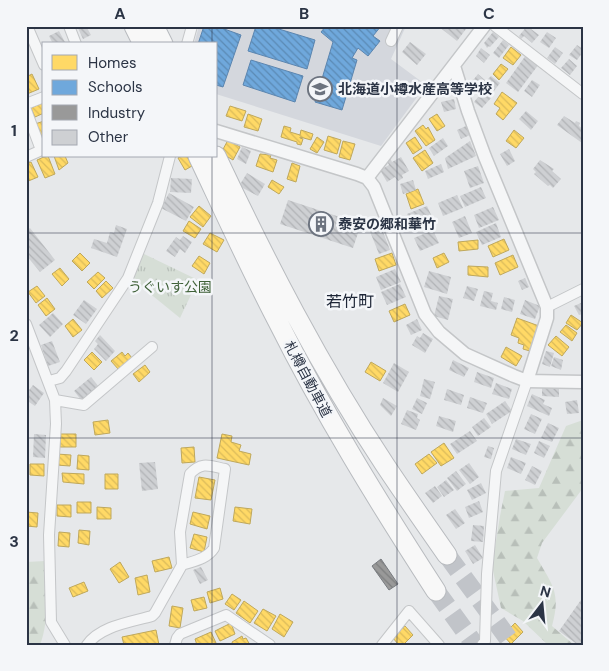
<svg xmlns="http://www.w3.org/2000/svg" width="609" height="671" viewBox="0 0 609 671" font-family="'DM Sans','Noto Sans JP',sans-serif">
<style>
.built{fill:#d4d7dd}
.grass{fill:url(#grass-tufts)}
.forest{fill:url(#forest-firs)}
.homes{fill:url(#homes-back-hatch);stroke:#bfa85c}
.schools{fill:url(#schools-back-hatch);stroke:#5b85af}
.industry{fill:url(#industry-back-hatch);stroke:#787b80}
.building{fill:url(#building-back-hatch)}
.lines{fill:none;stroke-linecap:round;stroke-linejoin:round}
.motorway-tunnel{stroke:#c1c4c9;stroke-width:19;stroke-dasharray:19 9;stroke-linecap:butt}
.minor-casing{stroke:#c4c6c8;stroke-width:12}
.tertiary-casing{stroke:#c4c6c8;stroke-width:15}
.motorway-casing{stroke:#b8bbbf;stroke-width:21}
.minor{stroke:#f5f6f7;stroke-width:10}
.tertiary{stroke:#f5f6f7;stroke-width:12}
.motorway{stroke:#f8f8f8;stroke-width:19}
.grid{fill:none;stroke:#2b3445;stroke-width:1;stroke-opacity:0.55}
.labels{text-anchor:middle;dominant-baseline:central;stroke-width:5;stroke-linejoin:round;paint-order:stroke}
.poi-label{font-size:14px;font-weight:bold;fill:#2b3445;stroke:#f4f6f9;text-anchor:start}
.park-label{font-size:14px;fill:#3f6138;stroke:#f4f6f9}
.street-label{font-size:14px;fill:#2b3445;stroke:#f4f6f9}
.quarter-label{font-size:16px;fill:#1d2536;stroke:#f4f6f9}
.neatline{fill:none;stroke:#2b3445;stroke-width:2}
.grid-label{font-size:16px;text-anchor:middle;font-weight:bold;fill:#2b3445}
</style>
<defs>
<pattern id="grass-tufts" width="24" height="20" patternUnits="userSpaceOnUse" patternTransform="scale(1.25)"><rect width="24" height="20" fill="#d6ded6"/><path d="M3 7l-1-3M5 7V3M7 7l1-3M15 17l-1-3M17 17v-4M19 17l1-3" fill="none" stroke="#b8bfb9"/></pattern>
<pattern id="forest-firs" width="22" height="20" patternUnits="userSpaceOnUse" patternTransform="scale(1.25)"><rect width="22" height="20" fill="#d6ded6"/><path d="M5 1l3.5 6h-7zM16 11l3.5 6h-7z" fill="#b8bfb9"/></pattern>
<pattern id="homes-back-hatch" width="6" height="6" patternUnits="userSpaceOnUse" patternTransform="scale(1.25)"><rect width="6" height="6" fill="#ffd966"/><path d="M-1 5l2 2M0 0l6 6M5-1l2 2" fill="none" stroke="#dbbb5a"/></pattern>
<pattern id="schools-back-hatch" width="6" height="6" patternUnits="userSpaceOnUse" patternTransform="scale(1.25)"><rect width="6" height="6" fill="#6fa8dc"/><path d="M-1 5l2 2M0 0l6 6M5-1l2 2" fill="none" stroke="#5b8ab4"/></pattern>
<pattern id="industry-back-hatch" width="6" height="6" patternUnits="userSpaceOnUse" patternTransform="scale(1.25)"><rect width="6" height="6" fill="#999"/><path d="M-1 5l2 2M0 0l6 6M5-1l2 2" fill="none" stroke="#7d7e7f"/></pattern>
<pattern id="building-back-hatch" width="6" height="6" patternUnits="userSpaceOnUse" patternTransform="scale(1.25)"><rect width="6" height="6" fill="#ced0d3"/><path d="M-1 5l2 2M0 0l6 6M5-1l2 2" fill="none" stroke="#b1b3b6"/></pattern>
</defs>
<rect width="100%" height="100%" fill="#e6e8ea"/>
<path class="built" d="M199 26H406L391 59 426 85 381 146 216 94V44H194Z"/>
<path class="grass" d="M142 253 198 280 180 318 132 279Z"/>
<path class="forest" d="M583 420V488L542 543 537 558C553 586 561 593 552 626L574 645H548L523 621 501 608 492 566 500 516 505 491 539 488 566 426Z
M45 561C46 588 50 619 40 645H26V562Z"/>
<path class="homes" d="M511 47 521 55 513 65 503 58Z
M501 64 508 69 499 80 493 74Z
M32 74 39 89 27 94 26 77Z
M502 92 517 103 503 120 496 114 500 108 494 104Z
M44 102V113L35 117 31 108Z
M230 106 246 111 242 121 226 116Z
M248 114 262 119 258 131 244 127Z
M437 114 445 126 437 131 429 119Z
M44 121V134L40 136 35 124Z
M423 125 426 129 428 127 435 140 426 146 415 131Z
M284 126 291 128 290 132 300 135 301 130 313 134 311 140 300 137V138L303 139 301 145 297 144V142L281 137Z
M514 130 524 138 516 148 506 141Z
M328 136 341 140 337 154 324 150Z
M317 137 324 142 317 153 310 149Z
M415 137 422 148 413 154 406 143Z
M228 140 240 147 233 160 221 153Z
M343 141 355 144 350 160 339 157Z
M425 150 433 163 422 171 413 158Z
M260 154 271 155 270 158 277 160 273 172 256 166Z
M46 156H48L55 174 45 178 37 160Z
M54 156H65L68 163 59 170Z
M181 156H187L192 166 185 170 178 158Z
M31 162 38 177 26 182V164Z
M292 163 300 166 296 182 287 179Z
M272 180 284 187 279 194 268 187Z
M418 189 424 204 411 209 406 194Z
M199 206 211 216 203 227 190 217Z
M189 221 201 229 195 238 183 231Z
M210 233 224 240 217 252 203 244Z
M504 239 509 250 493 257 488 246Z
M478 240V249L459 251 458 242Z
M80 253 90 263 82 271 72 261Z
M392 253 396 265 379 271 375 259Z
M444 253 449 262 437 268 433 258Z
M513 255 518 267 500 275 495 263Z
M199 256 210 263 204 274 192 266Z
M468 266 488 267V277L468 275Z
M60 268 69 279 62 286 52 274Z
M98 272 105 278 94 289 87 282Z
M106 281 113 288 102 298 96 291Z
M37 286 45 296 36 303 28 292Z
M47 298 55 309 46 316 38 305Z
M405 304 410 315 394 322 389 311Z
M571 315 583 323 577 330 566 323Z
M517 318 539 326 530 351 523 349 524 345 518 343 519 338 511 335Z
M73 319 82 330 73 337 65 326Z
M566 325 577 333 572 341 560 332Z
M556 336 569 347 562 356 548 345Z
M506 347 522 356 516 366 501 357Z
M92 352 102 362 94 370 84 360Z
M122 352 125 356 128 353 132 358 119 370 111 361Z
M371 362 386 371 380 381 365 372Z
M145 365 150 372 139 382 133 374Z
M108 420 110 433 95 435 93 422Z
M60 434H76V447H60Z
M222 434 232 436 231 442 241 445 239 451 251 454 249 465 217 458Z
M444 443 454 458 441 466 431 452Z
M194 447 195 462 182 463 181 448Z
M57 454 71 455 70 466 56 465Z
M429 454 437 463 422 474 415 464Z
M78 455 89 456V470L77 469Z
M30 464H44V476L30 475Z
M62 473 84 474V484L63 482Z
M105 474H118V489H105Z
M199 477 215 480 211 500 195 498Z
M77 502H91V513H77Z
M57 505H71V517L57 516Z
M97 507 111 508V519H97Z
M235 507 252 509 250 524 233 521Z
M26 512 38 513 37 527 26 526Z
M193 512 210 516 207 529 190 524Z
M79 530 90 531 89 545 78 543Z
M59 532 70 533 69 547 58 546Z
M194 534 207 537 204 552 190 548Z
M169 557 172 568 155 572 152 561Z
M120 562 129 577 119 583 110 569Z
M147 575 150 592 138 595 135 578Z
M84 582 88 591 73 597 69 588Z
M220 588 223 599 210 603 207 592Z
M232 594 241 600 234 610 225 604Z
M204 597 207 608 194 611 191 600Z
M244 601 258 611 250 623 236 613Z
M172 606 183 608 180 628 169 626Z
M263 609 276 616 267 631 254 623Z
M280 614 293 622 284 637 272 629Z
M231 623 235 634 220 641 215 631Z
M515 623 523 632 511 644 503 635Z
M405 626 413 635 403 645H399L392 637Z
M156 630 159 645H124L122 637Z
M211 632 216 643 212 645H197L195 639Z
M242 636 243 639 246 638 250 645H233L232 642Z"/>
<path class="schools" d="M204 26H216L241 35 223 87 216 85V44H198Z
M256 26H269L315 40 307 69 248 51Z
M326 26H381L373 36 380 41 368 56 358 48 352 58 357 60 342 110 315 102 333 42 321 32Z
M251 60 303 76 295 102 243 85Z"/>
<path class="industry" d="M381 559 398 584 389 590 372 566Z"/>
<path class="building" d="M77 26H86L91 35 83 39Z
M438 26H462L466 29 457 41Z
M527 26 539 35 532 43 524 36 521 39 519 36Z
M59 31 66 44H53L49 36Z
M493 32 499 37 490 47 489 46 487 48 484 43Z
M547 32 556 38 549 48 540 42Z
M503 40 509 45 499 58 493 53Z
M410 42 426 54 417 65 402 52Z
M577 45 583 49V52L577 60 569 55Z
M555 47 563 53 555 64 547 58Z
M481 48 490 55 484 63 476 56Z
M526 55 539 64 518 92 506 83Z
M569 59 577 66 570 75 561 68Z
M478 74 486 81 491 76 500 83 494 91 484 83 477 91 470 84Z
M532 80 540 85 532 97 524 91Z
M483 91 491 98 482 108 474 102Z
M454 99 456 109 444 112 441 102Z
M526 111 538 121 531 130 519 119Z
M564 116 575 123 576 121 580 123 579 126 583 129 582 143 557 125Z
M466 126 470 135 461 139 457 130Z
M443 138 448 146 434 156 429 148Z
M470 141 476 156 448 169 445 158Z
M242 147 251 151 246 164 237 159Z
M509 149 515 161 507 166 500 154Z
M401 157 409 171 402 175 403 178 398 181 395 177 387 182 380 170 389 165 387 161 390 158 392 162Z
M540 160 554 169 552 171 561 179 553 188 550 185 548 186 534 174 536 172 533 169Z
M441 164 444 172 428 179 425 171Z
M478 166 484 183 470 188 464 171Z
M247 173 265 184 258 196 239 186Z
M171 178 192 179 191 193 170 192Z
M413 180 416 190 403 194 400 184Z
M481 187 486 198 465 207 460 196Z
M169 193 194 207 186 221 161 208Z
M457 195 463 208 443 216 438 203Z
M288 200 361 224 353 248 280 224Z
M427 206 433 219 413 227 407 214Z
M493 207 499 220 479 228 474 215Z
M465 216 472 233 459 238 452 222Z
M496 223 501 237 482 245 476 232Z
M380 224 390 250 379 254 369 229Z
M116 225 127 229 117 257 91 248 94 239 107 243 110 232 114 233Z
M30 228 55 260 40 272 26 255V231Z
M433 230 439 243 420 251 414 238Z
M183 236 192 242 185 253 180 249 175 257 166 251 176 237 180 240Z
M395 269 401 282 381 290 376 277Z
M429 271 451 277 447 294 424 287Z
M525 278 529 287 522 290 518 281Z
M400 284 406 297 387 305 381 292Z
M467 286 478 289 474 301 463 298Z
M484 291 493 293 491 301 498 303 496 310 480 306Z
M439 296 453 299 448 320 434 316Z
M504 297 515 300 512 312 501 309Z
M84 300 97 309 86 324 73 315Z
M525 300 540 306 535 319 520 314Z
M583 302V314L579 315 574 306Z
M53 313 63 324 50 337 39 325Z
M417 319 422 330 411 335 406 325Z
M423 333 433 339 425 353 412 345 417 336 420 338Z
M100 335 115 351 106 361 94 349 98 344 95 341Z
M52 341 60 362 48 366 41 345Z
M546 351 554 353 550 367 542 364Z
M554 357 563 360 561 370 551 366Z
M453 360 469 368 464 377 449 370Z
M394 363 409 372 398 392 383 383Z
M477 372 494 378 491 388 474 382Z
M91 377 99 387 82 401 74 391Z
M424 379 435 382 430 399 420 396Z
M496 383 512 389 509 399 492 394Z
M33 385 44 393 35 406 26 400V394Z
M542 385H559V397L542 396Z
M447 389 464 395 461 405 444 400Z
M532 394 545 400 543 404 552 408 549 416 527 406Z
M470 397 487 403 483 413 467 408Z
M383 398 397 406 391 416 380 405Z
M417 398 427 403 422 414 412 409Z
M577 400 579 413 567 414 565 402Z
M505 401 512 411 492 424 486 414Z
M407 410 418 414 417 418 420 420 416 430 401 424Z
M531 414 542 419 535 434 524 429Z
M439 416 456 421 453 432 436 426Z
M484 418 491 427 478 436 472 427Z
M548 423 559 428 552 442 541 438Z
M470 431 477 441 457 454 450 444Z
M34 434 46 435 45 458 33 457Z
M516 439 531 444 526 455 512 449Z
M539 441 550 446 544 458 534 453Z
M488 446 494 448 491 459 484 457Z
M511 457 526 463 521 474 507 468Z
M155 462 158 489 142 491 139 463Z
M469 463 479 477 470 484 459 470Z
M532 466 542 471 535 485 525 480Z
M456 471 466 484 457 491 447 478Z
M446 480 454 490 444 497 437 487Z
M481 483 486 493 472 500 467 490Z
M435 486 442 496 433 503 425 493Z
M479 501 483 512 469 518 465 507Z
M455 509 465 523 456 529 446 515Z
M473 525 484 526 483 542 471 541Z
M475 545 483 558 473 564 465 551Z
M201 567 208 580 200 584 193 570Z
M583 597V645H578L559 631Z"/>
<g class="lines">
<path class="motorway-tunnel" d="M447 555 513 645
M436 591 475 645"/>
<defs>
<path id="minor" d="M27 26 44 65
M69 26 76 44
M495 26 583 94
M391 41 398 26
M187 44 192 26
M26 104 44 97
M26 110 41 150
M26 157 44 149
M547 307 583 289
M26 324 55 400 56 424 49 535 51 622 65 645
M49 381 60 378 66 371 128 278 158 203 170 156
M55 400 84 405 152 347
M87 645C100 626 131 622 152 616L155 613 182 565 180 532 190 474C202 461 210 466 225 469L214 548C207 559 194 561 182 565
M175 645 177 638 180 634 226 615 270 645
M382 645 409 611 439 645
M482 645 485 641 487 574 496 471 527 381"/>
<path id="tertiary" d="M454 66 468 111 485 157 547 307V318L527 381
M216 131 357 174 367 178 374 187 425 314 439 332 465 354 514 376 527 381 583 382
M367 178 484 26"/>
<path id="motorway" d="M134 26 143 44
M154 26 163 44
M198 156C224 211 249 266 277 320 324 414 379 503 436 591
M216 156C266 262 320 367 385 465 405 495 426 525 447 555"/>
</defs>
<use href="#minor" class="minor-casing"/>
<use href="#tertiary" class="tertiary-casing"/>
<use href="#motorway" class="motorway-casing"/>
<use href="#minor" class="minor"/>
<use href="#tertiary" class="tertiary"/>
<use href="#motorway" class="motorway"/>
</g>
<path class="grid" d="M212 26V44M397 26V645M212 156V645M26 233H583M26 438H583"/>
<defs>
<symbol id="school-ring" viewBox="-11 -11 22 22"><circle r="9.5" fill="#f4f6f9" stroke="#6c737f" stroke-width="1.5"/><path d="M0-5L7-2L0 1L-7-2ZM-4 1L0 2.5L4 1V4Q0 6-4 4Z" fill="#6c737f"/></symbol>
<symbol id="building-ring" viewBox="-11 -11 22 22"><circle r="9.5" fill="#f4f6f9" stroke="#6c737f" stroke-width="1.5"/><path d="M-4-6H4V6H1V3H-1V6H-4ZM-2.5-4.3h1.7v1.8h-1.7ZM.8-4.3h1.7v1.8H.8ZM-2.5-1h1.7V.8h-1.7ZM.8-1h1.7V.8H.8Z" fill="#6c737f"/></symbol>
</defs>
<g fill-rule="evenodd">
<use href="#school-ring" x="306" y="75" width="28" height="28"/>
<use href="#building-ring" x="307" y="210" width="28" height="28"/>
</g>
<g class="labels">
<g class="poi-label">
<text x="338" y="89">北海道小樽水産高等学校</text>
<text x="338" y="224">泰安の郷和華竹</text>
</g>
<g class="park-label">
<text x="170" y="287">うぐいす公園</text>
</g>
<g class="street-label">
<text transform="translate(308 379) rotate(62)">札樽自動車道</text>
</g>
<g class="quarter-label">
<text x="350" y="301">若竹町</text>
</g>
</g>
<rect width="609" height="671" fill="none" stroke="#f4f6f9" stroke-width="55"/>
<rect x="42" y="42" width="175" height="115" fill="#f4f6f9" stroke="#a4a8b1"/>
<rect x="52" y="55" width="25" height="15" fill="#ffd966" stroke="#a4a8b1"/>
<text x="88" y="68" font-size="15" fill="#2b3445">Homes</text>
<rect x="52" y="80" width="25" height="15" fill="#6fa8dc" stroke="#a4a8b1"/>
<text x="88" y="92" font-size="15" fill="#2b3445">Schools</text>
<rect x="52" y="105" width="25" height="15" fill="#999999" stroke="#a4a8b1"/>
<text x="88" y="118" font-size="15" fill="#2b3445">Industry</text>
<rect x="52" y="130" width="25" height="15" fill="#ced0d3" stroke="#a4a8b1"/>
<text x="88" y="142" font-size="15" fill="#2b3445">Other</text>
<g transform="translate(542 604) rotate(16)" stroke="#f4f6f9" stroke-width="4" paint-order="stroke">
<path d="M0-4L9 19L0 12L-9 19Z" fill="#2b3445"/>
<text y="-8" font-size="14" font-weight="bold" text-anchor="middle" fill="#2b3445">N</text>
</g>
<rect x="28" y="28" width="554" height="616" class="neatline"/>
<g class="grid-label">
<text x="120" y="19">A</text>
<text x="304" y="19">B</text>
<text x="489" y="19">C</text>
<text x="14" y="136">1</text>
<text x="14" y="341">2</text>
<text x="14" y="547">3</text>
</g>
</svg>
